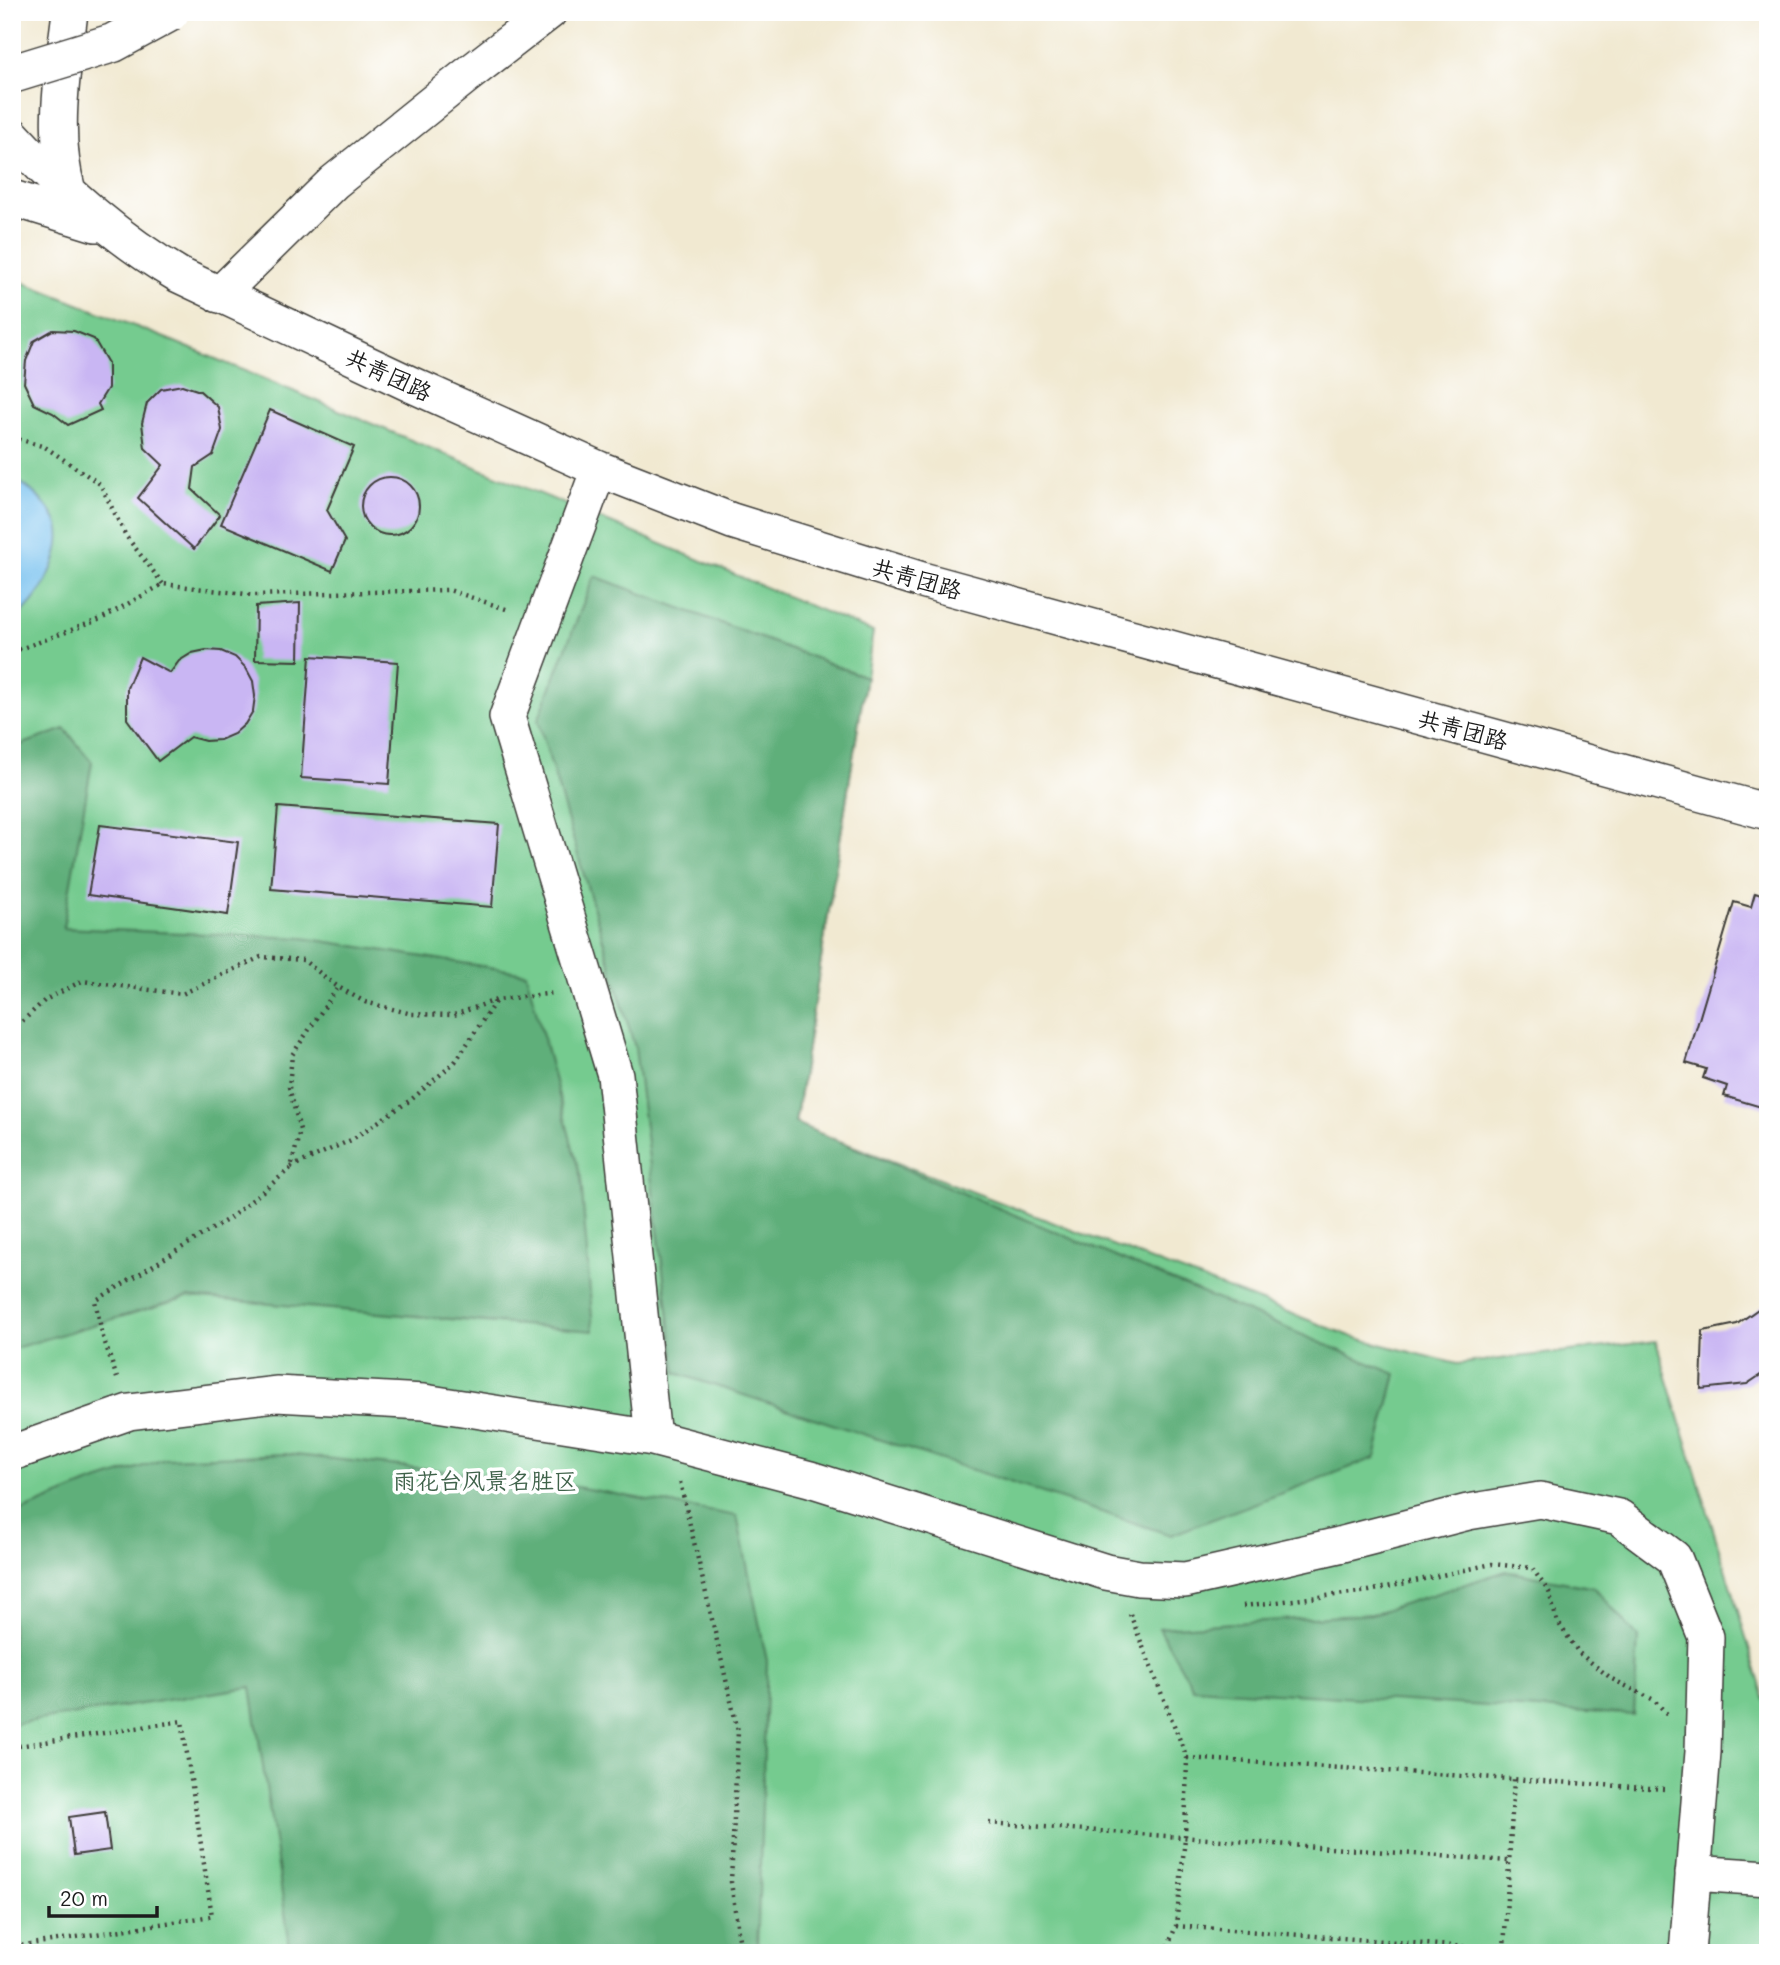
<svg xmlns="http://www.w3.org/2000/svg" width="1780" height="1965" viewBox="0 0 1780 1965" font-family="Mali,'LXGW WenKai TC',sans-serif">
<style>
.green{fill:#74cb8f;stroke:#487456;stroke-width:2}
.forest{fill:#5faf7a;stroke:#3e664b;stroke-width:2}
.water{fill:#75c0ee;stroke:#486e85;stroke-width:2}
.building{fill:#c9b6f3}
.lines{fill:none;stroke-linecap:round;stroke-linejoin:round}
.minor-casing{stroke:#3c3b37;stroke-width:38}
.path{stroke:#3c3b37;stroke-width:4.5;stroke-dasharray:2 5;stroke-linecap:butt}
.minor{stroke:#fff;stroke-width:35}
.major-bridge-casing{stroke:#3c3b37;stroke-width:41;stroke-linecap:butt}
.major-bridge{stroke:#fff;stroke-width:38}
.labels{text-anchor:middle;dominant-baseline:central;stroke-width:7;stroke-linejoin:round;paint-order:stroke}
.street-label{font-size:23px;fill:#1c1c1c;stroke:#fff}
.park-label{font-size:23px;fill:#3f624a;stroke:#fff}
</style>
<rect width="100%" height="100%" fill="#fff"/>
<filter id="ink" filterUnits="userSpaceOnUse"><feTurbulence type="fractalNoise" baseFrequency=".0143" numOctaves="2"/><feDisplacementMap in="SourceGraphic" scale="14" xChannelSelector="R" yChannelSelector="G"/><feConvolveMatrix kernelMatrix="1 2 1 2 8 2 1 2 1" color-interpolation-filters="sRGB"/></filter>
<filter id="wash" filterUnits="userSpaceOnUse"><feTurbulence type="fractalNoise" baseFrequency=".00686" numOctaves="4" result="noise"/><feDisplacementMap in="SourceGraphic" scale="28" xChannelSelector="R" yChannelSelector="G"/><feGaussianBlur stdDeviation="1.57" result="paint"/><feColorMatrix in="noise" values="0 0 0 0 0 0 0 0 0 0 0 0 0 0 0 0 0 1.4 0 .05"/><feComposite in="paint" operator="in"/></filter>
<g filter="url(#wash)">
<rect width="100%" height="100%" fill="#f1e9d1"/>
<path class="green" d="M12 278 175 342 873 632 795 1124 1353 1337 1457 1364 1656 1341 1768 1710V1953H12Z"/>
<path class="forest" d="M594 576 866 677 795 1123 1396 1374 1375 1458 1171 1535 676 1373 635 1048 538 720Z
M65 729 92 762 63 928 303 938 526 973 581 1178 593 1331 188 1297 12 1349V748Z
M286 1454 549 1482 737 1516 767 1661 757 1953H291L251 1687 12 1724V1515L88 1484 165 1459Z
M1506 1571 1595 1588 1638 1637 1634 1715 1193 1688 1159 1628 1372 1614Z"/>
<path class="water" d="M12 478C27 484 53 509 58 525 66 555 37 606 12 620Z"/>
<g id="blocks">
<path class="building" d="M53 330 74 331 94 339 108 363V388L98 404 101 410 68 425 53 413 34 404 24 383 26 361 34 341Z
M12 373 18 404 12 405Z
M182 385 200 391 218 407 222 430 213 455 195 467 192 489 220 515 194 549 138 498 163 465 145 448 142 423 147 403 161 389Z
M270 410 354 447 327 510 345 541 332 571 221 524Z
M361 506a29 29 0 1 1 58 0a29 29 0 1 1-58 0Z
M300 603 299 661 255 660 256 606Z
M206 650 221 651 235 657 246 668 253 681 255 696 253 711 245 724 234 734 220 740 205 741 190 737 158 761 127 719V688L140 657 170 673 179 661 192 653Z
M310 656 398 662 389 784 301 778Z
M278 807 499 824 492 907 271 889Z
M100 825 238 842 228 915 88 895Z
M1755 893 1768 897V1109L1724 1096 1727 1086 1703 1078 1706 1069 1686 1063 1734 902 1751 907Z
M1768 1302V1370L1747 1384 1701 1389 1703 1331 1737 1324Z
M105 1812 110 1850 74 1855 69 1817Z"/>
</g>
</g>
<g filter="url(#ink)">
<use href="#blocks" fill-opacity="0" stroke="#3c3b37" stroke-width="2"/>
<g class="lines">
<defs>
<path id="minor" d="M12 135C61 189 116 238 179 275L408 383 599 469 732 521 922 580 1768 812
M68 191C51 133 63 71 70 12
M12 198 96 224
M219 295 334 182 466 76 549 12
M599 469 507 717 615 1075 653 1438
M12 1453 129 1412 276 1394 424 1402 653 1438 810 1479 1106 1572 1139 1578 1185 1580 1339 1545 1468 1512 1540 1500 1619 1517 1674 1558 1706 1637 1703 1752 1687 1953
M1693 1873 1768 1878"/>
</defs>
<use href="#minor" class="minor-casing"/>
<path class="path" d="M12 437 45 447 100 484 126 536 163 584
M12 652 101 619 163 584 253 595 449 590 509 610
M12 1031 45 1000 82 981 182 994 261 957 303 960 338 987 365 1002 412 1014 454 1015 496 1000 555 993
M291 1167 351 1140 412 1099 455 1062 495 1002
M117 1378 103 1337 95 1301 230 1218 291 1168 300 1130 289 1087 292 1055 338 987
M680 1482 738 1731 731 1882 741 1953
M1243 1606 1369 1591 1492 1564 1532 1568 1549 1592 1557 1621 1579 1653 1612 1679 1654 1700 1669 1716
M1130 1614 1187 1758 1185 1838 1176 1926 1165 1953
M12 1747 182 1721 212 1916 12 1947
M1187 1758 1665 1789
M989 1823 1509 1861
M1176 1926 1549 1953
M1504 1949 1514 1779"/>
<use href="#minor" class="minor"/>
<defs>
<path id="major-bridge" d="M12 74 113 43 170 12"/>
</defs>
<use href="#major-bridge" class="major-bridge-casing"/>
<use href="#major-bridge" class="major-bridge"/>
</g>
</g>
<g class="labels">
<g class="street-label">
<text transform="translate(389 374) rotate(25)">共青团路</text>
<text transform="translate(917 578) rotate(16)">共青团路</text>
<text transform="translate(1463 729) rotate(15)">共青团路</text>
</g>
<g class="park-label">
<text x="485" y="1480">雨花台风景名胜区</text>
</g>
</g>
<rect width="1780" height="1965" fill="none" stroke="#fff" stroke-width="42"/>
<path d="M49 1906v10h108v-10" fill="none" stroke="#1c1c1c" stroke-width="3.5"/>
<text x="60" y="1906" font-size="21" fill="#1c1c1c" stroke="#ffffff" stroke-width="5" paint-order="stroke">20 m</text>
</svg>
